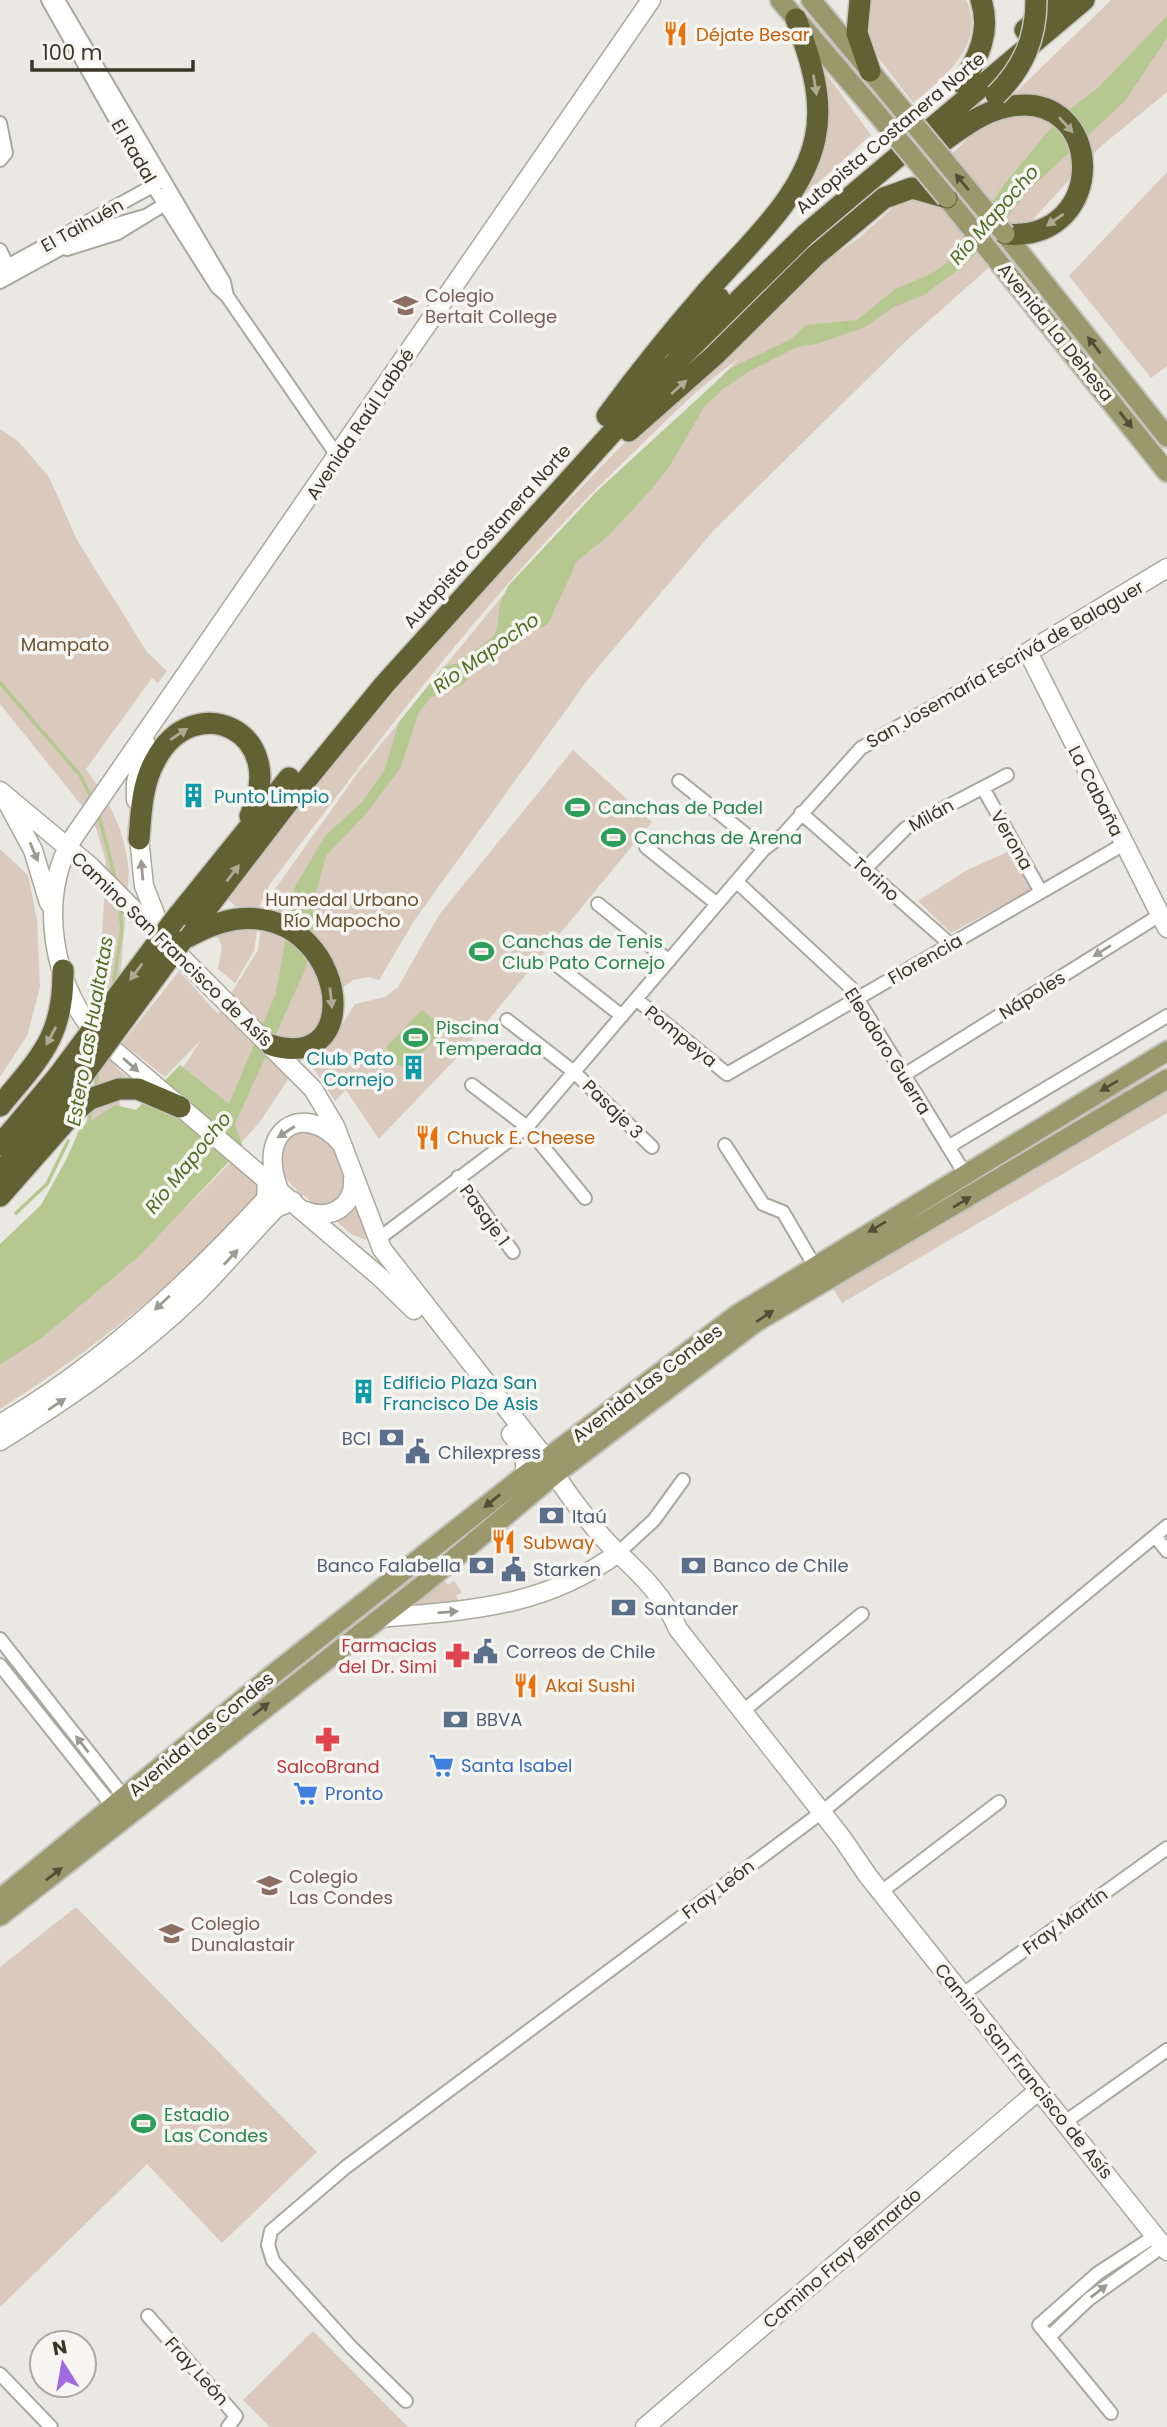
<svg xmlns="http://www.w3.org/2000/svg" width="1167" height="2427" viewBox="0 0 1167 2427" font-family="Poppins,sans-serif">
<style>
.green{fill:#d9cabd}
.water{fill:#b4c890}
.lines{fill:none;stroke-linecap:round;stroke-linejoin:round}
.stream{stroke:#b4c890;stroke-width:3.5}
.street-casing{stroke:#aaa89e;stroke-width:16}
.secondary-casing{stroke:#aba999;stroke-width:21}
.primary-casing{stroke:#c4c3bd;stroke-width:23}
.highway-casing{stroke:#c4c3bd;stroke-width:24}
.street{stroke:#fff;stroke-width:12}
.secondary{stroke:#fff;stroke-width:18}
.primary{stroke:#9a986c;stroke-width:19}
.highway{stroke:#616134;stroke-width:21}
.primary-bridge-casing{stroke:#c4c3bd;stroke-width:23;stroke-linecap:butt}
.highway-bridge-casing{stroke:#c4c3bd;stroke-width:24;stroke-linecap:butt}
.primary-bridge{stroke:#9a986c;stroke-width:19}
.highway-bridge{stroke:#616134;stroke-width:21}
.oneway{fill:#acab93}
.oneway2{fill:#514f36}
.oneway3{fill:#9c9b92}
.labels{text-anchor:middle;dominant-baseline:central;stroke-width:7;stroke-linejoin:round;paint-order:stroke}
.food-label{font-size:18px;fill:#c56008;stroke:#f7f5f2;text-anchor:start}
.street-label{font-size:18px;fill:#393724;stroke:#f7f5f2}
.education-label{font-size:18px;fill:#785e54;stroke:#f7f5f2;text-anchor:start}
.park-label{font-size:18px;fill:#6a5433;stroke:#f7f5f2}
.culture-label{font-size:18px;fill:#0d838f;stroke:#f7f5f2;text-anchor:start}
.leisure-label{font-size:18px;fill:#27864d;stroke:#f7f5f2;text-anchor:start}
.service-label{font-size:18px;fill:#4e5e75;stroke:#f7f5f2;text-anchor:start}
.health-label{font-size:18px;fill:#be3a42;stroke:#f7f5f2;text-anchor:end}
.shop-label{font-size:18px;fill:#366cbe;stroke:#f7f5f2;text-anchor:start}
.water-label{font-size:19px;font-style:italic;fill:#526d26;stroke:#f7f5f2}
</style>
<rect width="100%" height="100%" fill="#eae8e2"/>
<path class="green" d="M869 0H966C988 44 943 78 913 103L871 48 867 37Z
M1111 0H1167V92L1099 148 985 271 906 341 714 530 589 678 414 921 379 980 367 977 353 980 338 991 304 1055 259 1123 225 1160 52 1198 87 1132 94 1092 84 1097 94 1085 106 862 96 828 86 811 0 704V429L18 441 49 477 77 540 147 652 167 671 158 683 152 678 86 769C110 802 125 830 129 872L114 1051 116 1067 131 1081 118 1098 121 1107 135 1116 177 1077 201 1040 165 1077 122 1043 179 971 218 1014 258 950 263 906 359 771 521 573 740 358C701 384 667 420 633 453 496 583 384 734 270 884L258 909 235 906 227 898 325 764 352 743 379 709 519 552 625 442 695 382 806 274 859 238 956 150Z
M817 61 871 135 781 216 804 171Z
M1167 172V366L1151 378 1069 276Z
M573 750 652 822 463 1051 379 1139 346 1090 335 1101 314 1069 355 1004 385 997 398 987 439 915Z
M0 849 28 875 37 919 40 987 27 1036 0 1077Z
M1012 850 1032 889 951 933 918 901 967 870Z
M258 926 254 951 235 983 218 969 222 946 216 933Z
M1167 1086V1113L842 1303 833 1289Z
M304 1130 326 1139 335 1153 346 1184 340 1202 320 1208C302 1193 279 1182 281 1157 282 1139 288 1136 304 1130Z
M232 1161 258 1180 262 1191C180 1280 102 1344 0 1409V1365C87 1307 159 1235 232 1161Z
M355 1202 368 1236 366 1240 351 1234 335 1220Z
M443 1579 448 1585 454 1581 462 1592 456 1596 458 1600 450 1605 418 1607 416 1602Z
M76 1907 317 2152 222 2243 147 2164 0 2307V1967Z
M313 2331 408 2427H270L243 2400Z"/>
<path class="water" d="M1167 16V38L1125 101 1032 187 967 263 924 295 894 307 865 327 816 344 797 347 750 371 723 389 704 407 669 467 650 491 607 537 577 561 548 624 535 631 503 641 462 685 430 698 418 714 401 767 365 815 326 856 314 899 313 939 305 970 235 1124 243 1147 138 1257 44 1336 0 1365V1244L41 1205 67 1158 80 1128 115 1105 136 1110 180 1065 229 1104 276 993 295 887 325 836 363 801 385 769 399 722 443 667 458 663 493 637 497 629 500 604 508 586 596 492 731 368 791 339 806 325 857 320 895 289 931 274 953 258 1006 182 1060 117 1098 88Z
M422 1010 446 1029 407 1067 387 1063V1046Z"/>
<g class="lines">
<path class="stream" d="M0 683 80 775 92 799
M98 812 116 882
M113 986 122 929 119 903
M95 1089 98 1069
M87 1127 91 1111
M16 1213 47 1184 68 1141"/>
<defs>
<path id="street" d="M48 0 153 186 217 287 227 296 338 457
M58 0 224 282 227 296
M0 123 6 153 0 160
M67 249 118 233 170 201
M0 250 11 272
M0 270 160 182
M0 282 93 231 145 216
M679 781 764 849
M983 788 1041 892
M801 813 950 944
M646 847 717 904
M865 869 906 828 1007 775
M737 882 850 987 965 1174
M598 904 669 961
M553 962 622 1016
M636 999 727 1074 1124 844
M507 1020 574 1072 652 1147
M904 1075 1160 915
M472 1085 527 1127 585 1198
M725 1145 763 1204 783 1212 814 1265
M948 1147 1167 1016
M458 1177 513 1252
M377 1240 527 1127 764 849 783 835 861 748 1028 652
M1155 1536 1167 1551
M618 1553 654 1520 683 1480
M0 1639 124 1797
M0 1665 113 1807
M743 1711 862 1614
M881 1892 999 1802
M963 1994 1167 1848
M1065 2122 1167 2050
M148 2316 236 2416 228 2427
M1049 2337 1089 2299 1163 2246
M0 2374 51 2427
M406 2401 351 2347 273 2261 268 2245 271 2231 346 2167 822 1812 1167 1526
M1111 2413 1039 2325 1098 2273 1155 2236"/>
<path id="secondary" d="M1167 568 1028 652 1167 928
M0 791 90 866 313 1089 335 1126 382 1249 546 1459C560 1485 596 1533 618 1553 642 1575 665 1598 678 1629L842 1838 868 1876 1167 2251
M136 800V783L145 742
M8 804 33 850 49 903
M138 828 144 886 161 929
M279 1190C255 1130 303 1100 341 1143
M306 1211C330 1221 355 1206 353 1179
M414 1310 380 1277 102 1040C53 993 35 894 75 835L651 0
M0 1424C100 1366 188 1284 266 1199L267 1181
M511 1434 525 1453V1475
M0 1441C69 1398 137 1351 196 1294 224 1266 249 1236 276 1208L293 1201
M380 1618C469 1610 543 1608 618 1553
M645 2427 1039 2090"/>
<path id="primary" d="M780 0 874 110
M811 0 891 96
M947 198 1167 472
M1005 234 1167 437
M0 1899 271 1676 525 1475 738 1314 1167 1051
M0 1916 425 1583 554 1475 756 1322 1167 1079"/>
<path id="highway" d="M860 0 857 33 870 71
M1025 30 1061 0
M962 83C979 57 991 31 981 0
M919 158C946 141 975 113 1007 107 1105 86 1111 243 1005 234
M673 345 719 298
M607 416C638 374 670 334 704 295 743 249 802 200 815 139 824 98 810 58 796 19
M629 431 715 355 815 256 884 198 912 188 947 198
M139 839C141 813 142 784 155 761 193 687 291 731 250 816
M176 918 289 778
M188 937C333 854 385 1079 271 1045
M181 942 289 801 384 685 675 363 805 235 1084 0
M0 1106C40 1057 64 1037 63 970
M0 1145 58 1076
M0 1173 73 1089
M0 1196 73 1113 90 1099 119 1089H138L180 1107"/>
</defs>
<use href="#street" class="street-casing"/>
<use href="#secondary" class="secondary-casing"/>
<use href="#primary" class="primary-casing"/>
<use href="#highway" class="highway-casing"/>
<use href="#street" class="street"/>
<use href="#secondary" class="secondary"/>
<use href="#primary" class="primary"/>
<use href="#highway" class="highway"/>
<defs>
<path id="primary-bridge" d="M891 96 1005 234
M874 110 947 198"/>
<path id="highway-bridge" d="M996 95C1023 68 1036 39 1036 0
M58 1076 176 918
M73 1089 181 942"/>
</defs>
<use href="#primary-bridge" class="primary-bridge-casing"/>
<use href="#highway-bridge" class="highway-bridge-casing"/>
<use href="#primary-bridge" class="primary-bridge"/>
<use href="#highway-bridge" class="highway-bridge"/>
</g>
<defs><path id="oneway-solid" d="M-6-.8H1V-3.2L6.5 0L1 3.2V.8H-6Z" transform="scale(1.75)"/></defs>
<g class="oneway">
<use href="#oneway-solid" transform="translate(815 85) rotate(81)"/>
<use href="#oneway-solid" transform="translate(1066 125) rotate(48)"/>
<use href="#oneway-solid" transform="translate(1055 220) rotate(145)"/>
<use href="#oneway-solid" transform="translate(679 387) rotate(-42)"/>
<use href="#oneway-solid" transform="translate(179 734) rotate(-34)"/>
<use href="#oneway-solid" transform="translate(233 873) rotate(-53)"/>
<use href="#oneway-solid" transform="translate(136 972) rotate(127)"/>
<use href="#oneway-solid" transform="translate(331 998) rotate(84)"/>
<use href="#oneway-solid" transform="translate(51 1036) rotate(118)"/>
</g>
<g class="oneway2">
<use href="#oneway-solid" transform="translate(962 182) rotate(-130)"/>
<use href="#oneway-solid" transform="translate(1094 345) rotate(-128)"/>
<use href="#oneway-solid" transform="translate(1126 420) rotate(52)"/>
<use href="#oneway-solid" transform="translate(1109 1086) rotate(149)"/>
<use href="#oneway-solid" transform="translate(962 1202) rotate(-31)"/>
<use href="#oneway-solid" transform="translate(877 1227) rotate(149)"/>
<use href="#oneway-solid" transform="translate(765 1316) rotate(-34)"/>
<use href="#oneway-solid" transform="translate(492 1501) rotate(141)"/>
<use href="#oneway-solid" transform="translate(261 1709) rotate(-38)"/>
<use href="#oneway-solid" transform="translate(54 1874) rotate(-38)"/>
</g>
<g class="oneway3">
<use href="#oneway-solid" transform="translate(34 852) rotate(67)"/>
<use href="#oneway-solid" transform="translate(142 870) rotate(-95)"/>
<use href="#oneway-solid" transform="translate(1102 951) rotate(148)"/>
<use href="#oneway-solid" transform="translate(131 1065) rotate(41)"/>
<use href="#oneway-solid" transform="translate(286 1132) rotate(147)"/>
<use href="#oneway-solid" transform="translate(231 1257) rotate(-47)"/>
<use href="#oneway-solid" transform="translate(162 1303) rotate(137)"/>
<use href="#oneway-solid" transform="translate(57 1404) rotate(-34)"/>
<use href="#oneway-solid" transform="translate(448 1612) rotate(-5)"/>
<use href="#oneway-solid" transform="translate(82 1744) rotate(-128)"/>
<use href="#oneway-solid" transform="translate(1099 2291) rotate(-38)"/>
</g>
<defs>
<symbol id="restaurant-bare" viewBox="-9 -9 18 18"><path d="M-5-6h1v4h1v-4h1v4h1v-4h1v5L-1.5 .5V6h-2V.5L-5-1ZM5-6V6H3V1.5H1.5Q1.5-4 5-6Z" fill="#e8710a" stroke="#f7f5f2" stroke-width="2.5" paint-order="stroke"/></symbol>
<symbol id="school-bare" viewBox="-9 -9 18 18"><path d="M0-5L7-2L0 1L-7-2ZM-4 1L0 2.5L4 1V4Q0 6-4 4Z" fill="#8d6e63" stroke="#f7f5f2" stroke-width="2.5" paint-order="stroke"/></symbol>
<symbol id="building-bare" viewBox="-9 -9 18 18"><path d="M-4-6H4V6H1V3H-1V6H-4ZM-2.5-4.3h1.7v1.8h-1.7ZM.8-4.3h1.7v1.8H.8ZM-2.5-1h1.7V.8h-1.7ZM.8-1h1.7V.8H.8Z" fill="#0f9aa8" stroke="#f7f5f2" stroke-width="2.5" paint-order="stroke"/></symbol>
<symbol id="stadium-bare" viewBox="-9 -9 18 18"><path d="M0-5a6.5 5 0 1 0 0 10a6.5 5 0 1 0 0-10ZM-3.5-1.8h7v3.6h-7Z" fill="#2e9e5b" stroke="#f7f5f2" stroke-width="2.5" paint-order="stroke"/></symbol>
<symbol id="bank-bare" viewBox="-9 -9 18 18"><path d="M-6-4H6V4H-6ZM0-2.3a2.3 2.3 0 1 0 0 4.6a2.3 2.3 0 1 0 0-4.6Z" fill="#5c6f8a" stroke="#f7f5f2" stroke-width="2.5" paint-order="stroke"/></symbol>
<symbol id="civic-bare" viewBox="-9 -9 18 18"><path d="M-.6-6.5H3V-4.5H.6V-3L4-1V1h2V6H-6V1h2V-1L-.6-3ZM-1.2 2.5V6h2.4V2.5Z" fill="#5c6f8a" stroke="#f7f5f2" stroke-width="2.5" paint-order="stroke"/></symbol>
<symbol id="pharmacy-bare" viewBox="-9 -9 18 18"><path d="M-2-6h4v4h4v4h-4v4h-4v-4h-4v-4h4Z" fill="#e0444e" stroke="#f7f5f2" stroke-width="2.5" paint-order="stroke"/></symbol>
<symbol id="supermarket-bare" viewBox="-9 -9 18 18"><path d="M-6-5.5h2.5l.6 2H6L4.5 2H-2.5L-4.4-4H-6ZM-1.5 3.2a1.3 1.3 0 1 0 .1 0ZM3 3.2a1.3 1.3 0 1 0 .1 0Z" fill="#3f7fe0" stroke="#f7f5f2" stroke-width="2.5" paint-order="stroke"/></symbol>
</defs>
<g fill-rule="evenodd">
<use href="#restaurant-bare" x="658" y="16" width="35" height="35"/>
<use href="#school-bare" x="388" y="288" width="35" height="35"/>
<use href="#building-bare" x="176" y="778" width="35" height="35"/>
<use href="#stadium-bare" x="560" y="790" width="35" height="35"/>
<use href="#stadium-bare" x="596" y="820" width="35" height="35"/>
<use href="#stadium-bare" x="464" y="934" width="35" height="35"/>
<use href="#stadium-bare" x="398" y="1020" width="35" height="35"/>
<use href="#building-bare" x="396" y="1050" width="35" height="35"/>
<use href="#restaurant-bare" x="410" y="1120" width="35" height="35"/>
<use href="#building-bare" x="346" y="1374" width="35" height="35"/>
<use href="#bank-bare" x="374" y="1420" width="35" height="35"/>
<use href="#civic-bare" x="400" y="1434" width="35" height="35"/>
<use href="#bank-bare" x="534" y="1498" width="35" height="35"/>
<use href="#restaurant-bare" x="486" y="1524" width="35" height="35"/>
<use href="#bank-bare" x="464" y="1548" width="35" height="35"/>
<use href="#bank-bare" x="676" y="1548" width="35" height="35"/>
<use href="#civic-bare" x="496" y="1552" width="35" height="35"/>
<use href="#bank-bare" x="606" y="1590" width="35" height="35"/>
<use href="#civic-bare" x="468" y="1634" width="35" height="35"/>
<use href="#pharmacy-bare" x="440" y="1638" width="35" height="35"/>
<use href="#restaurant-bare" x="508" y="1668" width="35" height="35"/>
<use href="#bank-bare" x="438" y="1702" width="35" height="35"/>
<use href="#pharmacy-bare" x="310" y="1722" width="35" height="35"/>
<use href="#supermarket-bare" x="424" y="1748" width="35" height="35"/>
<use href="#supermarket-bare" x="288" y="1776" width="35" height="35"/>
<use href="#school-bare" x="252" y="1868" width="35" height="35"/>
<use href="#school-bare" x="154" y="1916" width="35" height="35"/>
<use href="#stadium-bare" x="126" y="2106" width="35" height="35"/>
</g>
<g class="labels">
<g class="food-label">
<text x="696" y="34">Déjate Besar</text>
<text x="447" y="1137">Chuck E. Cheese</text>
<text x="523" y="1542">Subway</text>
<text x="545" y="1685">Akai Sushi</text>
</g>
<g class="street-label">
<text transform="translate(890 133) rotate(-40)">Autopista Costanera Norte</text>
<text transform="translate(134 151) rotate(60)">El Radal</text>
<text transform="translate(82 225) rotate(-29)">El Taihuén</text>
<text transform="translate(1056 332) rotate(51)">Avenida La Dehesa</text>
<text transform="translate(360 424) rotate(-56)">Avenida Raúl Labbé</text>
<text transform="translate(487 536) rotate(-48)">Autopista Costanera Norte</text>
<text transform="translate(1005 664) rotate(-30)">San Josemaría Escrivá de Balaguer</text>
<text transform="translate(1096 791) rotate(63)">La Cabaña</text>
<text transform="translate(931 815) rotate(-29)">Milán</text>
<text transform="translate(1012 840) rotate(60)">Verona</text>
<text transform="translate(876 879) rotate(42)">Torino</text>
<text transform="translate(172 949) rotate(44)">Camino San Francisco de Asís</text>
<text transform="translate(925 959) rotate(-30)">Florencia</text>
<text transform="translate(1032 995) rotate(-32)">Nápoles</text>
<text transform="translate(681 1036) rotate(39)">Pompeya</text>
<text transform="translate(888 1051) rotate(58)">Eleodoro Guerra</text>
<text transform="translate(613 1109) rotate(44)">Pasaje 3</text>
<text transform="translate(485 1215) rotate(54)">Pasaje 1</text>
<text transform="translate(647 1383) rotate(-37)">Avenida Las Condes</text>
<text transform="translate(201 1734) rotate(-40)">Avenida Las Condes</text>
<text transform="translate(718 1889) rotate(-37)">Fray León</text>
<text transform="translate(1065 1921) rotate(-36)">Fray Martín</text>
<text transform="translate(1024 2071) rotate(51)">Camino San Francisco de Asís</text>
<text transform="translate(842 2258) rotate(-41)">Camino Fray Bernardo</text>
<text transform="translate(197 2371) rotate(48)">Fray León</text>
</g>
<g class="education-label">
<text x="425" y="295">Colegio<tspan x="425" dy="21">Bertait College</tspan></text>
<text x="289" y="1876">Colegio<tspan x="289" dy="21">Las Condes</tspan></text>
<text x="191" y="1923">Colegio<tspan x="191" dy="21">Dunalastair</tspan></text>
</g>
<g class="park-label">
<text x="65" y="644">Mampato</text>
<text x="342" y="899">Humedal Urbano<tspan x="342" dy="21">Río Mapocho</tspan></text>
</g>
<g class="culture-label">
<text x="214" y="796">Punto Limpio</text>
<text x="394" y="1058" text-anchor="end">Club Pato<tspan x="394" dy="21">Cornejo</tspan></text>
<text x="383" y="1382">Edificio Plaza San<tspan x="383" dy="21">Francisco De Asis</tspan></text>
</g>
<g class="leisure-label">
<text x="598" y="807">Canchas de Padel</text>
<text x="634" y="837">Canchas de Arena</text>
<text x="502" y="941">Canchas de Tenis<tspan x="502" dy="21">Club Pato Cornejo</tspan></text>
<text x="436" y="1027">Piscina<tspan x="436" dy="21">Temperada</tspan></text>
<text x="164" y="2114">Estadio<tspan x="164" dy="21">Las Condes</tspan></text>
</g>
<g class="service-label">
<text x="371" y="1438" text-anchor="end">BCI</text>
<text x="438" y="1452">Chilexpress</text>
<text x="572" y="1516">Itaú</text>
<text x="461" y="1565" text-anchor="end">Banco Falabella</text>
<text x="713" y="1565">Banco de Chile</text>
<text x="533" y="1569">Starken</text>
<text x="644" y="1608">Santander</text>
<text x="506" y="1651">Correos de Chile</text>
<text x="476" y="1719">BBVA</text>
</g>
<g class="health-label">
<text x="437" y="1645">Farmacias<tspan x="437" dy="21">del Dr. Simi</tspan></text>
<text x="328" y="1766" text-anchor="middle">SalcoBrand</text>
</g>
<g class="shop-label">
<text x="461" y="1765">Santa Isabel</text>
<text x="325" y="1793">Pronto</text>
</g>
<g class="water-label">
<text transform="translate(994 215) rotate(-49)">Río Mapocho</text>
<text transform="translate(486 653) rotate(-35)">Río Mapocho</text>
<text transform="translate(90 1031) rotate(-80)">Estero Las Hualtatas</text>
<text transform="translate(188 1163) rotate(-51)">Río Mapocho</text>
</g>
</g>
<g transform="translate(63 2364) rotate(349)"><circle r="33" fill="#f7f5f2" stroke="#aba9a0" stroke-width="2"/>
<path d="M0-5L12 26L0 18L-12 26Z" fill="#a06ae0"/>
<text y="-10" font-size="19" font-weight="bold" text-anchor="middle" fill="#393724">N</text>
</g>
<path d="M32 60v10h161v-10" fill="none" stroke="#393724" stroke-width="3.5"/>
<text x="42" y="60" font-size="21" fill="#393724" stroke="#f7f5f2" stroke-width="5" paint-order="stroke">100 m</text>
</svg>
